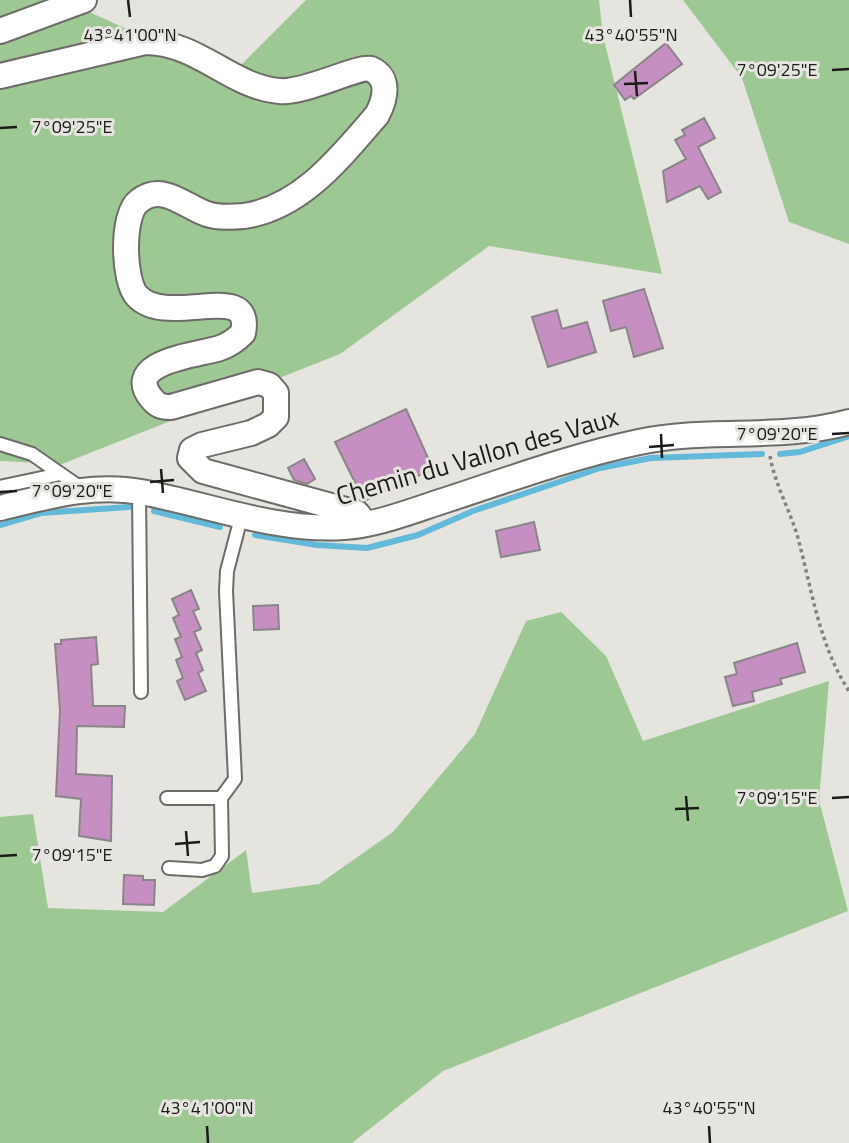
<svg xmlns="http://www.w3.org/2000/svg" width="849" height="1143" viewBox="0 0 849 1143" font-family="'Titillium Web',sans-serif">
<style>
.green{fill:#9dc894}
.lines{fill:none;stroke-linecap:round;stroke-linejoin:round}
.stream{stroke:#63b9d9;stroke-width:6}
.building{fill:#c58fc2;stroke:#898588;stroke-width:2}
.lane-casing{stroke:#6d6c68;stroke-width:16}
.street-casing{stroke:#6d6c68;stroke-width:28}
.path{stroke:#83827f;stroke-width:3.5;stroke-dasharray:3.5 3.5;stroke-linecap:butt}
.lane{stroke:#fff;stroke-width:12}
.street{stroke:#fff;stroke-width:24}
.ticks{fill:none;stroke:#1c1b1a;stroke-width:2.5}
.labels{text-anchor:middle;dominant-baseline:central;stroke-width:6;stroke-linejoin:round;paint-order:stroke}
.street-label{font-size:26px;fill:#1c1b1a;stroke:#e5e4df}
.ticks-label{font-size:18px;text-anchor:middle;fill:#1c1b1a;stroke:#e5e4df;stroke-width:6;stroke-linejoin:round;paint-order:stroke}
</style>
<rect width="100%" height="100%" fill="#e5e4df"/>
<path class="green" d="M0 0H63L230 76 306 0H599L603 36 662 274 489 246 340 354 62 464 0 461Z
M683 0H849V244L789 222 742 78Z
M561 612 606 656 643 741 829 681 819 800 848 911 443 1071 352 1143H0V817L33 814 48 908 163 912 246 850 252 893 319 884 393 832 475 734 526 621Z"/>
<g class="lines">
<path class="stream" d="M780 454 800 452 849 436
M154 511 220 527
M0 525 41 513 129 507
M255 535 317 545 367 548 418 535 473 511 600 468 651 458 762 454"/>
</g>
<path class="building" d="M666 43 682 64 634 99 631 96 625 100 614 85Z
M704 118 715 138 698 147 721 192 708 199 700 186 667 202 663 171 686 159 675 140 685 135 682 130Z
M644 289 663 348 634 357 626 327 611 331 603 301Z
M557 310 562 329 587 322 596 352 548 367 532 317Z
M406 409 433 469 364 501 335 442Z
M304 459 315 479 307 484 294 480 288 468Z
M534 522 540 550 501 557 496 531Z
M191 590 199 609 193 611 201 629 194 632 202 650 196 653 203 670 198 673 206 691 185 700 177 681 183 678 176 660 182 657 175 639 181 637 173 618 179 615 172 599Z
M278 605 279 629 254 630 253 606Z
M96 637 98 664 91 665 93 706H125L124 727 77 726 76 774 112 776 111 841 79 836 81 799 56 796 60 710 55 644H61V640Z
M797 643 805 672 780 679 782 684 752 692 754 701 733 706 725 677 737 674 734 663Z
M124 875 143 876V880H155L154 905 123 904Z"/>
<g class="lines">
<defs>
<path id="lane" d="M0 444 32 454 81 488
M0 487 60 474
M139 492 141 692
M167 798H221L235 779 226 591 227 571 242 514
M169 868 202 870 215 866 222 856 221 798"/>
<path id="street" d="M0 31 84 0
M0 76 145 42C198 42 231 87 279 91 304 94 359 65 371 69 391 78 385 100 377 115 342 155 302 208 244 216 233 217 218 218 207 214 185 207 163 182 139 201 121 214 123 281 137 296 168 329 254 278 243 333 236 340 229 345 220 348 200 355 120 361 152 399 158 406 162 407 171 407L258 382 269 385 276 393V417L268 425 251 433 202 445 192 450 190 458 203 471 357 513 365 524
M0 508C46 497 93 483 141 492 207 504 276 532 344 527 378 525 414 510 446 500 510 479 573 456 639 442 708 427 780 441 849 422"/>
</defs>
<use href="#lane" class="lane-casing"/>
<use href="#street" class="street-casing"/>
<path class="path" d="M770 456C775 485 790 510 798 538 812 590 819 645 849 691"/>
<use href="#lane" class="lane"/>
<use href="#street" class="street"/>
</g>
<path class="ticks" d="M128 0 130 17M630 0 631 17M832 70 849 69M635 71 637 96M624 84 648 83M0 128 17 127M661 434 662 458M832 434 849 433M649 447 674 445M161 469 163 493M150 482 174 480M0 492 17 491M686 796 688 821M832 798 849 797M675 809 699 808M186 831 188 856M175 844 200 842M0 856 17 855M207 1126 208 1143M709 1126 710 1143"/>
<g class="labels">
<g class="street-label">
<text transform="translate(477 456) rotate(-16)">Chemin du Vallon des Vaux</text>
</g>
</g>
<g class="ticks-label">
<text x="130" y="41">43°41'00"N</text>
<text x="631" y="41">43°40'55"N</text>
<text x="777" y="76">7°09'25"E</text>
<text x="72" y="133">7°09'25"E</text>
<text x="777" y="440">7°09'20"E</text>
<text x="72" y="497">7°09'20"E</text>
<text x="777" y="804">7°09'15"E</text>
<text x="72" y="861">7°09'15"E</text>
<text x="207" y="1114">43°41'00"N</text>
<text x="709" y="1114">43°40'55"N</text>
</g>
</svg>
